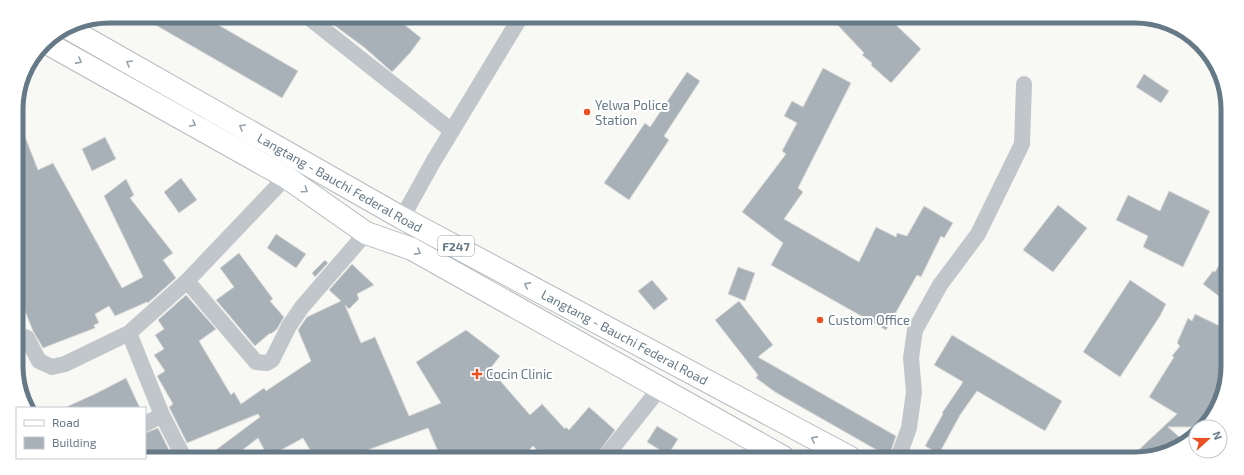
<svg xmlns="http://www.w3.org/2000/svg" width="1244" height="475" viewBox="0 0 1244 475" font-family="'Exo 2',sans-serif">
<style>
.building{fill:#a8b1b7;stroke:#dadad7}
.lines{fill:none;stroke-linecap:round;stroke-linejoin:round}
.primary-casing{stroke:#b4babe;stroke-width:24}
.street{stroke:#c1c6ca;stroke-width:16}
.primary{stroke:#fff;stroke-width:22}
.oneway{stroke:#94a1ab}
.poi-dot{fill:#ea5023;stroke:#fff;stroke-width:1.5}
.labels{text-anchor:middle;dominant-baseline:central;stroke-width:4;stroke-linejoin:round;paint-order:stroke}
.shield{fill:#fff;stroke:#94a1ab;stroke-width:1}
.shield-label{font-size:12px;font-weight:bold;fill:#667987}
.poi-label{font-size:13px;fill:#667987;stroke:#fff;text-anchor:start}
.street-label{font-size:13px;fill:#667987;stroke:#fff}
.rim{fill:none;stroke:#667987;stroke-width:5}
</style>
<rect width="100%" height="100%" fill="#f8f8f5"/>
<path class="building" d="M140 16H203L298 71 282 98Z
M323 17H395L421 38 410 53 392 72 365 48Z
M832 19 891 20 921 49 891 83 871 65 872 63 862 55 864 53Z
M823 68 851 83 798 188 803 192 784 219 859 262 876 227 896 237 897 233 907 236 924 206 953 223 944 238 941 236 921 277 917 275 886 330 771 265 783 243 742 212 786 154 782 151 797 123 784 116 792 101 803 107Z
M687 72 700 81 664 136 669 140 629 200 604 183 645 123 650 127Z
M1144 74 1169 91 1161 103 1136 87Z
M17 116 38 170 53 163 122 288 143 277 104 196 126 179 134 195 130 198 173 253 163 260 176 278 148 303 147 302 115 316 109 306 95 314 99 323 94 325 95 328 43 348 33 331 17 291Z
M105 137 116 159 92 171 82 149Z
M181 178 197 200 179 213 164 192Z
M1169 191 1210 211 1183 267 1143 247 1148 236 1116 220 1128 195 1160 211Z
M1058 205 1087 228 1053 272 1023 250Z
M276 234 306 254 296 268 267 248Z
M239 253 273 299 270 301 284 317 277 329 271 334 270 333 255 346 216 300 234 287 220 268Z
M1225 255V285L1224 300 1203 284 1213 271 1215 272Z
M325 260 328 263 315 277 312 273Z
M352 264 374 285 357 294 359 299 349 309 345 305 361 343 375 337 409 416 441 403 416 362 466 330 500 356 490 369 530 415 542 404 565 429 566 427 569 430 589 407 615 430 596 456H542L533 446 523 456H440L428 428 354 455H313L303 438 272 455H267L258 438 236 455H209L260 417 258 414 187 443 169 407 173 404 157 376 165 371 154 355 164 349 155 335 164 329 158 320 186 295 216 329 199 341 231 395 234 392 241 404 264 388 266 391 311 361 298 330 307 317 341 301 329 290Z
M738 267 755 273 745 301 728 294Z
M652 280 668 299 654 310 638 291Z
M1130 280 1166 304 1160 316 1120 377 1083 352Z
M739 301 773 345 758 357 896 436 889 457 775 392 756 378 758 375 715 320Z
M1195 314 1224 328 1223 396 1201 427H1168L1185 442 1141 459H1129L1177 414 1149 397 1174 357 1172 356 1180 346 1177 343 1188 318 1192 321Z
M952 335 1062 401 1045 431 977 391 960 415 939 454 925 446 943 414 942 413 963 382 934 365Z
M126 378 140 408H64L97 393Z
M657 426 678 439 668 455 647 442Z
M158 428 169 450 159 454H145V433Z"/>
<g class="lines">
<defs>
<g id="primary">
<path id="s1" d="M66 27 402 218 849 457"/>
<path d="M45 42 286 177 366 233 412 249 783 457"/>
</g>
</defs>
<use href="#primary" class="primary-casing"/>
<path class="street" d="M308 17 452 131
M402 218 433 162 520 18
M187 281 256 362 267 363 272 360 289 326 302 307 366 233
M129 333 162 415 182 454
M17 334 27 338 39 361 52 367 65 364 129 333 187 281 286 177
M145 424 162 415
M606 456 660 388
M898 458 909 428 914 392 911 358 915 330 940 285 978 234 1022 144 1024 84"/>
<use href="#primary" class="primary"/>
</g>
<defs><path id="oneway-chevron" d="M-2-3.5L2.5 0L-2 3.5" fill="none" stroke-width="1.6" stroke-linecap="round" stroke-linejoin="round"/></defs>
<g class="oneway">
<use href="#oneway-chevron" transform="translate(79 61) rotate(29)"/>
<use href="#oneway-chevron" transform="translate(129 63) rotate(-150)"/>
<use href="#oneway-chevron" transform="translate(193 124) rotate(30)"/>
<use href="#oneway-chevron" transform="translate(242 127) rotate(-150)"/>
<use href="#oneway-chevron" transform="translate(305 190) rotate(35)"/>
<use href="#oneway-chevron" transform="translate(418 252) rotate(29)"/>
<use href="#oneway-chevron" transform="translate(527 285) rotate(-152)"/>
<use href="#oneway-chevron" transform="translate(814 439) rotate(-152)"/>
</g>
<g class="poi-dot">
<circle cx="587" cy="112" r="4"/>
<circle cx="820" cy="320" r="4"/>
<path d="M475 368h4v4h4v4h-4v4h-4v-4h-4v-4h4z"/>
</g>
<g class="labels">
<rect class="shield" x="438" y="236" width="36" height="20" rx="3"/>
<g class="shield-label">
<text x="456" y="246">F247</text>
</g>
<g class="poi-label">
<text x="595" y="105">Yelwa Police<tspan x="595" dy="15">Station</tspan></text>
<text x="828" y="320">Custom Office</text>
<text x="486" y="374">Cocin Clinic</text>
</g>
<g class="street-label">
<text stroke="none"><textPath href="#s1" startOffset="315">Langtang - Bauchi Federal Road</textPath></text>
<text stroke="none"><textPath href="#s1" startOffset="639">Langtang - Bauchi Federal Road</textPath></text>
</g>
</g>
<path d="M0 0H1244V475H0ZM109 23H1135A86 86 0 0 1 1221 109V366A86 86 0 0 1 1135 452H109A86 86 0 0 1 23 366V109A86 86 0 0 1 109 23Z" fill="#fff" fill-rule="evenodd"/>
<path class="rim" d="M109 23H1135A86 86 0 0 1 1221 109V366A86 86 0 0 1 1135 452H109A86 86 0 0 1 23 366V109A86 86 0 0 1 109 23Z"/>
<rect x="16" y="407" width="130" height="52" fill="#ffffff" stroke="#c2c9cf"/>
<rect x="24" y="420" width="20" height="6" fill="#ffffff" stroke="#c2c9cf"/>
<text x="52" y="427" font-size="12" fill="#667987">Road</text>
<rect x="24" y="437" width="20" height="12" fill="#a8b1b7" stroke="#c2c9cf"/>
<text x="52" y="447" font-size="12" fill="#667987">Building</text>
<g transform="translate(1208 439) rotate(69)"><circle r="19" fill="#ffffff" stroke="#c2c9cf"/>
<path d="M0-3L7 15L0 10L-7 15Z" fill="#ea5023"/>
<text y="-6" font-size="11" font-weight="bold" text-anchor="middle" fill="#667987">N</text>
</g>
</svg>
